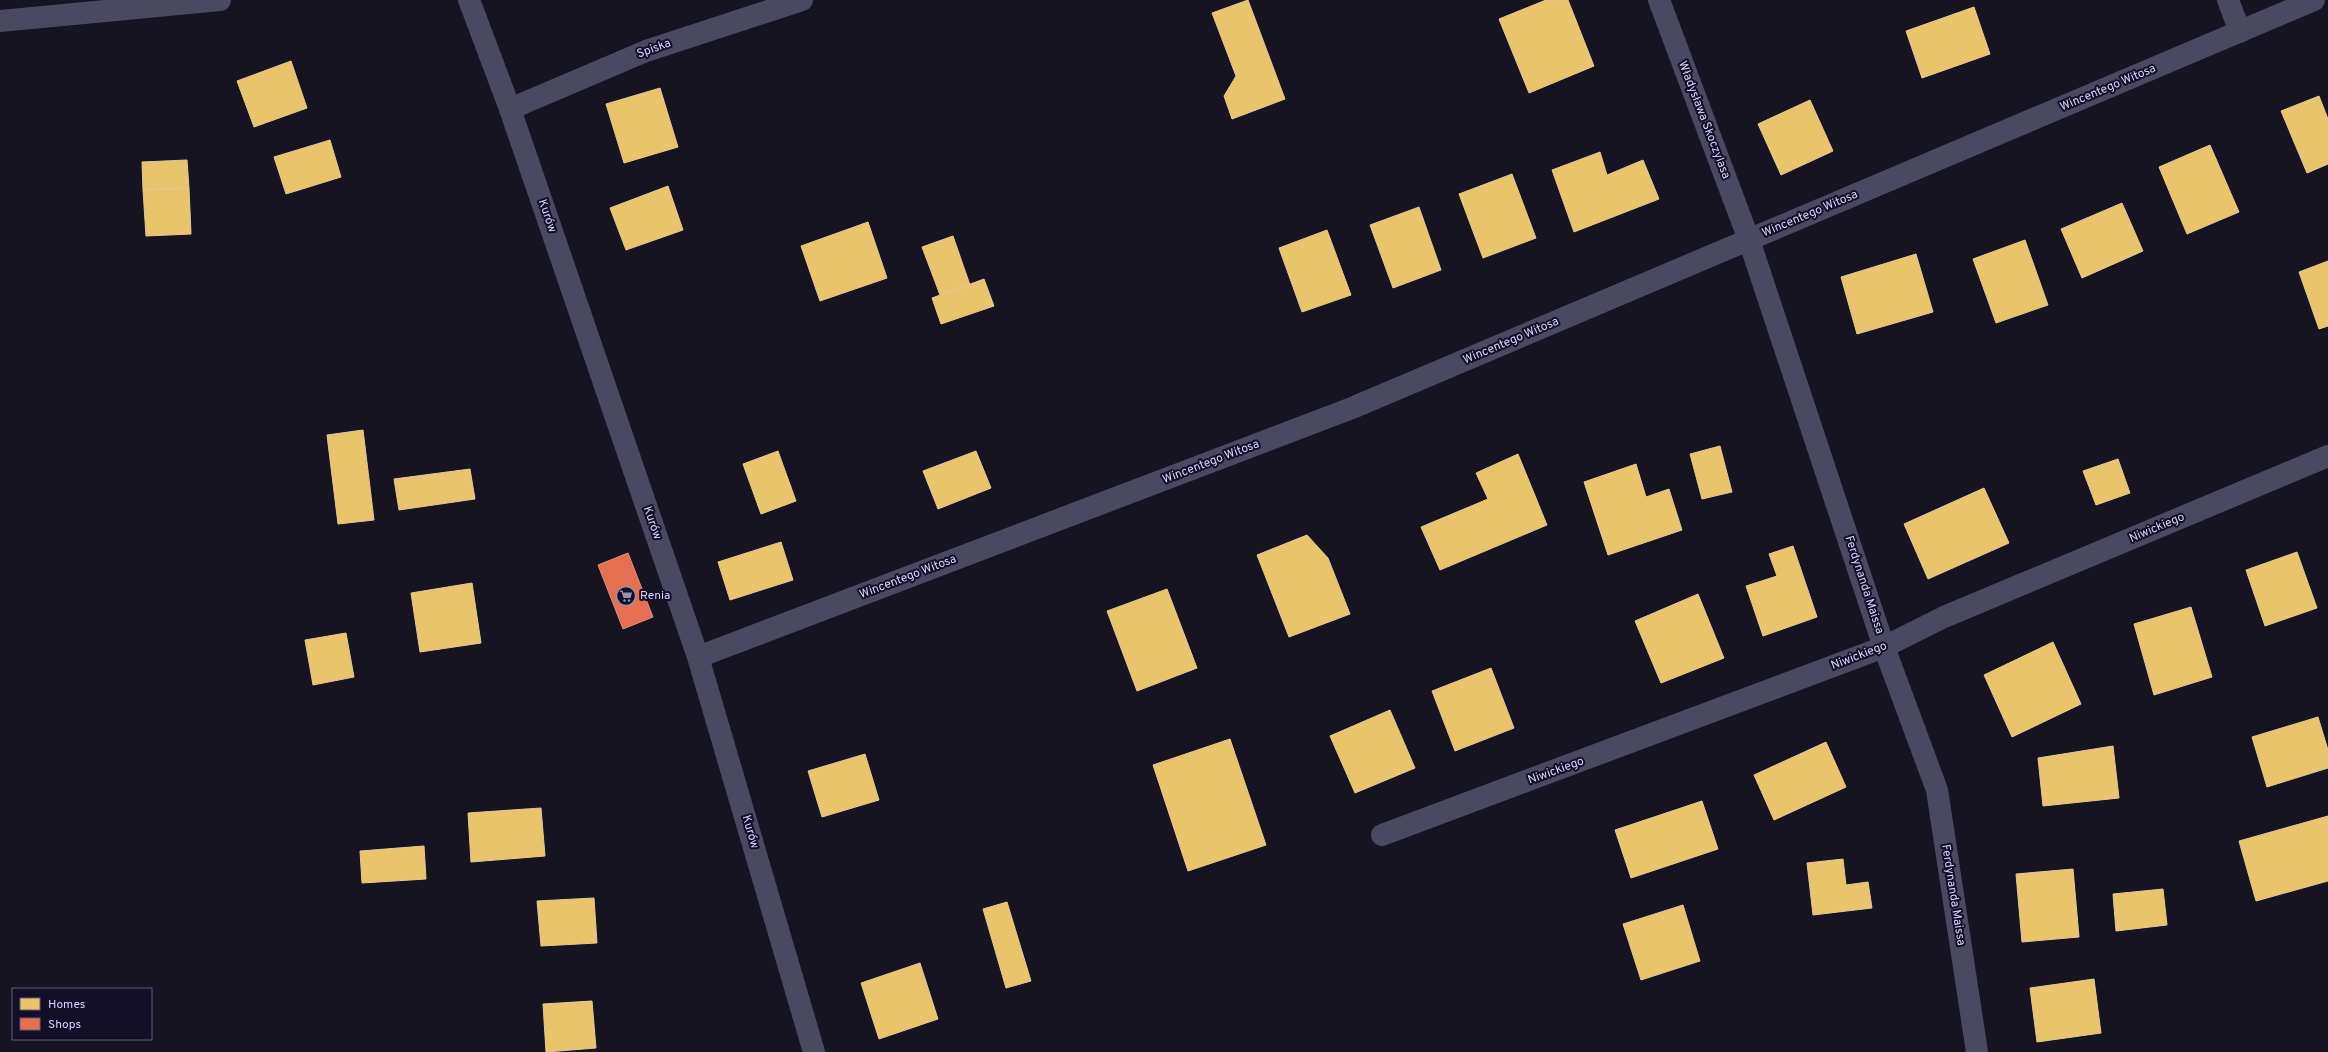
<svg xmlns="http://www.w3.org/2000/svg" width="2328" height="1052" viewBox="0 0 2328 1052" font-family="Overpass,sans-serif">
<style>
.homes{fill:#e9c46a;stroke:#e4c997}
.shops{fill:#e76f51;stroke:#e38d85}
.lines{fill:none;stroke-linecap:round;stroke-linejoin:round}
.service{stroke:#4a4962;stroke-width:22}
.minor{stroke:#4a4962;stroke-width:22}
.tertiary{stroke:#4a4962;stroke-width:22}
.labels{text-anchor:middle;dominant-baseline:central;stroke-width:4;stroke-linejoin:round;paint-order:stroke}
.street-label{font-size:12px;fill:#d9d4ff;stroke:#130f26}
.poi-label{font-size:12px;fill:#d9d4ff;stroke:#130f26;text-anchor:start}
</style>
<rect width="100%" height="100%" fill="#161421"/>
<path class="homes" d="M1248 0 1285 99 1232 119 1224 96 1236 76 1212 13Z
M1546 0H1568L1594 66 1529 93 1499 19Z
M1974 7 1990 54 1922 78 1906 31Z
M291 61 307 108 254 127 237 81Z
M660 88 678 147 624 163 606 104Z
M2319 96 2328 119V164L2307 173 2281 111Z
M1810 100 1833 151 1781 175 1758 124Z
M330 140 341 177 286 194 274 157Z
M2210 145 2239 212 2187 234 2159 167Z
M1600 152 1607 175 1643 160 1659 199 1574 232 1552 170Z
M187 160 189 188 143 190 142 162Z
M1512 174 1536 238 1483 258 1459 194Z
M668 186 683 230 626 250 610 208Z
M189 188 191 234 146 236 143 190Z
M2122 203 2143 251 2082 278 2061 229Z
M1419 207 1441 270 1393 288 1370 225Z
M868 222 887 278 820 301 801 246Z
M1327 230 1351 295 1302 312 1279 248Z
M953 236 970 285 940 295 922 247Z
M2025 240 2048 305 1996 323 1973 259Z
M1916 254 1933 312 1857 334 1841 277Z
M2328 261V326L2319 329 2299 272Z
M984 279 994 306 941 324 932 298Z
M363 430 374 520 338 524 327 435Z
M1720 446 1732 492 1702 499 1690 454Z
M778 451 796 501 761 514 743 464Z
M976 451 991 488 938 509 923 471Z
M1518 454 1547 525 1440 570 1421 527 1488 499 1476 473Z
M2118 459 2130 493 2096 505 2083 471Z
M1636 464 1646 497 1669 489 1682 530 1608 555 1584 482Z
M470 469 475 499 399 510 394 479Z
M1984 488 2009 543 1928 579 1904 524Z
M1307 535 1328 558 1350 614 1289 637 1257 555Z
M781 542 793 580 730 600 718 562Z
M1793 546 1817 617 1763 636 1746 586 1777 576 1769 554Z
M2297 552 2317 608 2265 626 2246 570Z
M472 583 481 643 420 652 411 593Z
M1167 589 1197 668 1137 691 1107 611Z
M1698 594 1724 658 1661 683 1635 621Z
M2191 607 2212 677 2154 695 2134 624Z
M346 633 354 677 313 685 305 640Z
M2053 642 2081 704 2012 737 1984 675Z
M1491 668 1514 728 1455 751 1432 691Z
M1390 710 1415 768 1355 793 1330 736Z
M2318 717 2328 750V768L2267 787 2252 737Z
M1230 739 1266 845 1188 871 1153 765Z
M1826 742 1846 787 1774 820 1754 775Z
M2113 746 2119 798 2043 806 2038 758Z
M865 754 879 800 822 817 808 771Z
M1702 801 1718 849 1631 878 1615 830Z
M541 808 545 856 471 862 468 813Z
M2328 816V881L2256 901 2239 841Z
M424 846 426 879 362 883 360 851Z
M1843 859 1846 885 1868 882 1872 908 1813 915 1807 863Z
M2073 869 2079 937 2022 942 2016 874Z
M2163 889 2167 925 2116 931 2113 894Z
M594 898 597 943 541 946 537 901Z
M1007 902 1031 981 1006 988 983 909Z
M1683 905 1700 961 1641 980 1623 924Z
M920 963 938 1019 879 1039 861 983Z
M2094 979 2101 1033 2037 1042 2030 988Z
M592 1001 596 1048 546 1052 543 1004Z"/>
<path class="shops" d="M628 553 653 617 623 629 598 565Z"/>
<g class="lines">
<path class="service" d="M0 21 220 0"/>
<path class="minor" d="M1659 0 1749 240 1884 647 1937 790 1977 1052
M2228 0 2240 32
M510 109 646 51 802 0
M1382 835 1884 647 1944 617 2328 456"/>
<path class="tertiary" d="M469 0 510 109 698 657 814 1052
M698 657 1352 408 2314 0"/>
</g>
<defs>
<symbol id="supermarket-ring" viewBox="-11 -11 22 22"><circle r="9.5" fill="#130f26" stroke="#9591b1" stroke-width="1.5"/><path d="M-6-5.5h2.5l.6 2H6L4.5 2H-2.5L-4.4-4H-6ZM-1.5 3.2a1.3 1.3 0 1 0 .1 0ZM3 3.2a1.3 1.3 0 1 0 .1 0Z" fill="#9591b1"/></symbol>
</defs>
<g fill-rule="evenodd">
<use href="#supermarket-ring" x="615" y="585" width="22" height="22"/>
</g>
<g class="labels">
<g class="street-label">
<text transform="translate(654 49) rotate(-20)">Spiska</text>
<text transform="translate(2108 88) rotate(-23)">Wincentego Witosa</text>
<text transform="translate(1704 120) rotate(69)">Władysława Skoczylasa</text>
<text transform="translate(1810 214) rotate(-23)">Wincentego Witosa</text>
<text transform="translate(547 216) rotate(71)">Kurów</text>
<text transform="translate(1511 341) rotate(-23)">Wincentego Witosa</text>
<text transform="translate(1211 462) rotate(-21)">Wincentego Witosa</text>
<text transform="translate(652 523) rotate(71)">Kurów</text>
<text transform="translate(2157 528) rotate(-23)">Niwickiego</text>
<text transform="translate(908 577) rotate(-21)">Wincentego Witosa</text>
<text transform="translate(1864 585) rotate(72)">Ferdynanda Maissa</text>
<text transform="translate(1859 656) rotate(-21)">Niwickiego</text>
<text transform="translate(1556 771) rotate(-20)">Niwickiego</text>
<text transform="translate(750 832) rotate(74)">Kurów</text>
<text transform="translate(1953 895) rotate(81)">Ferdynanda Maissa</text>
</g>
<g class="poi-label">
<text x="640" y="596">Renia</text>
</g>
</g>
<rect x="12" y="988" width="140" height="52" fill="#130f26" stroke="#625e7d"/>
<rect x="20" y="998" width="20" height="12" fill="#e9c46a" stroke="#625e7d"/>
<text x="48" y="1008" font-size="12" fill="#d9d4ff">Homes</text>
<rect x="20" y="1018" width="20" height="12" fill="#e76f51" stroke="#625e7d"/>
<text x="48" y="1028" font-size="12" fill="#d9d4ff">Shops</text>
</svg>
